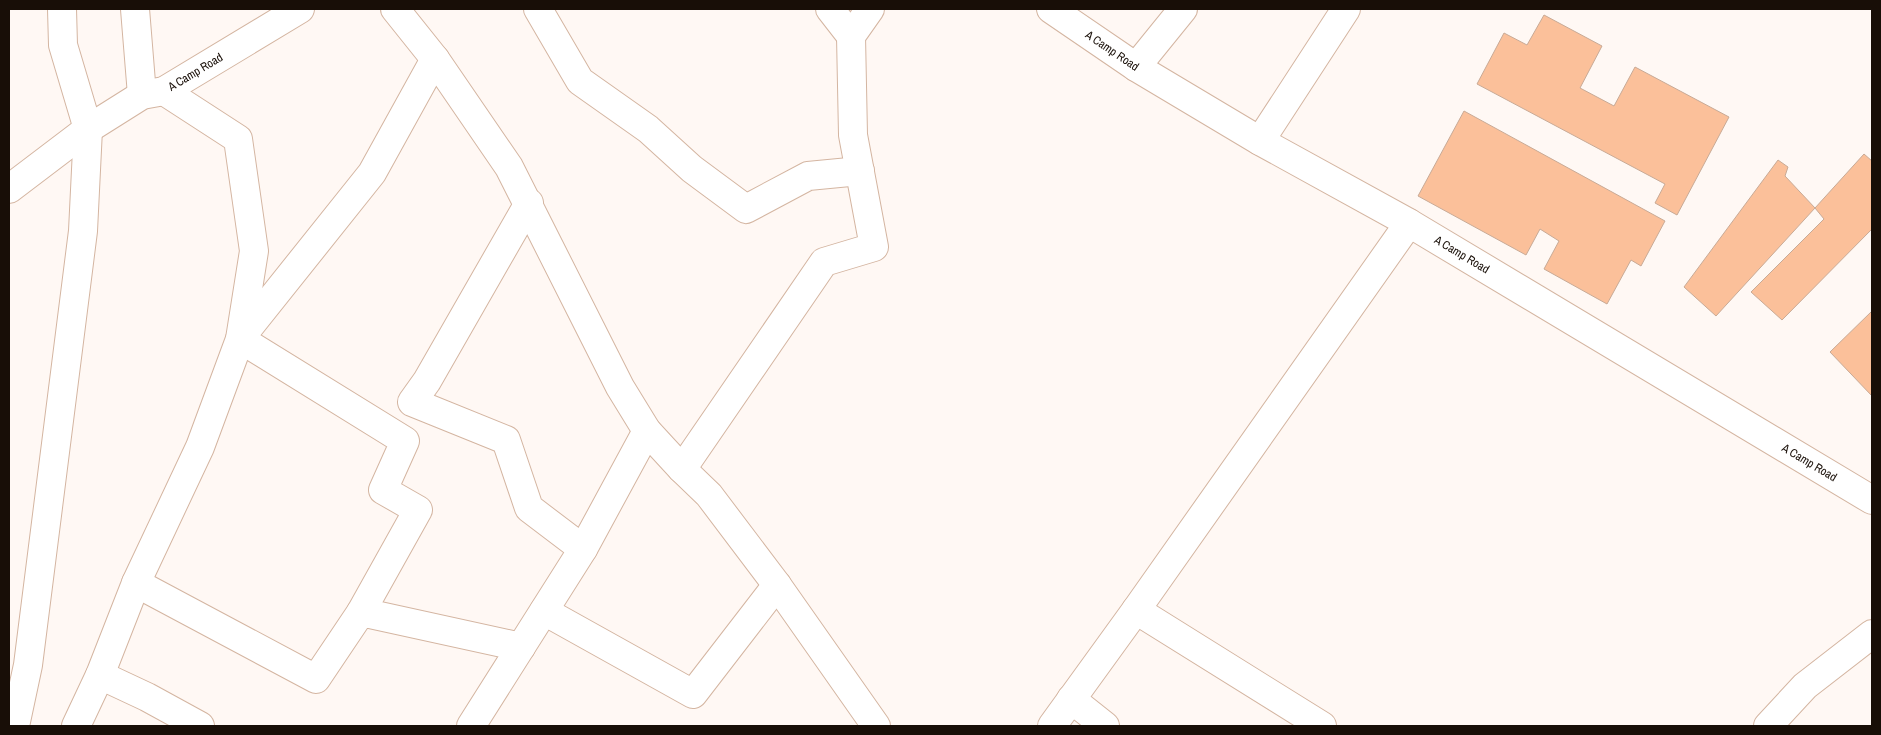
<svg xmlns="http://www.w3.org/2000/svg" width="1881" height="735" viewBox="0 0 1881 735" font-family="'Archivo Narrow',sans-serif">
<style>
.building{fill:#fbc09a;stroke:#c8aa96}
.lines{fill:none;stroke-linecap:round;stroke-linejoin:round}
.minor-casing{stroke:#d4b5a1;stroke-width:30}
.minor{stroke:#fff;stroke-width:28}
.labels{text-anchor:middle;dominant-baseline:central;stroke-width:5;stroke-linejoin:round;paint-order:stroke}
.street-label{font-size:12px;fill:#180e07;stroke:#fff}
</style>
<rect width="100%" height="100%" fill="#fff8f4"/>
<path class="building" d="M1544 15 1602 46 1580 88 1614 106 1635 67 1729 117 1677 215 1655 203 1665 184 1477 84 1504 33 1527 45Z
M1464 111 1665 221 1641 266 1631 260 1607 304 1544 269 1559 241 1540 229 1526 255 1418 196Z
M1864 154 1872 161V229L1782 320 1751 292 1824 219 1815 208Z
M1778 160 1788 167 1785 176 1815 208 1716 316 1684 287Z
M1872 311V396L1830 352Z"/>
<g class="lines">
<defs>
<g id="minor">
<path d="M135 9 142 95"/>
<path d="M395 9 435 59 509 167 620 387 647 431 682 469 709 495 777 585 876 726"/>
<path d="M538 9 580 81 648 129 692 169 746 209 808 176 860 171"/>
<path d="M830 9 851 36"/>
<path id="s1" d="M1051 9 1136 67 1260 141 1409 223 1872 500"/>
<path d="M1136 67 1183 9"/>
<path d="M1260 141 1346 9"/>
<path id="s2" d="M9 189 88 129 142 95 164 91 300 9"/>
<path d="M529 203 427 381 412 402 506 440 529 508 583 549"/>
<path d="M241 337 372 173 435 59"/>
<path d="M240 339 405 441 383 490 418 510 361 612"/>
<path d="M682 469 824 262 874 247 853 135 851 36 870 9"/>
<path d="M136 583 316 679 361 612 521 647"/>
<path d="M1136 610 1322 726"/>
<path d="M544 611 693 694 777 585"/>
<path d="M100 675 147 697 200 726"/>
<path d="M1071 699 1105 726"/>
<path d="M15 726 28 665 83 231 88 129 63 45 62 9"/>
<path d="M76 726 100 675 136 583 200 447 240 339 254 251 238 139 164 91"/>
<path d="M471 726 583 549 647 431"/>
<path d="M1052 726 1136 610 1409 223"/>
<path d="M1768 726 1805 686 1872 634"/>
</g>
</defs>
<use href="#minor" class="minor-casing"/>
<use href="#minor" class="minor"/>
</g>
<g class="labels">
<g class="street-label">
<text stroke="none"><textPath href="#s1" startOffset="74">A Camp Road</textPath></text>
<text stroke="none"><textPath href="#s2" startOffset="222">A Camp Road</textPath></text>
<text stroke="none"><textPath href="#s1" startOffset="479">A Camp Road</textPath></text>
<text stroke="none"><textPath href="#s1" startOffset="884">A Camp Road</textPath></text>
</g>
</g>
<rect width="1881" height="735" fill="none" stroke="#180e07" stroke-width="20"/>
</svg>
